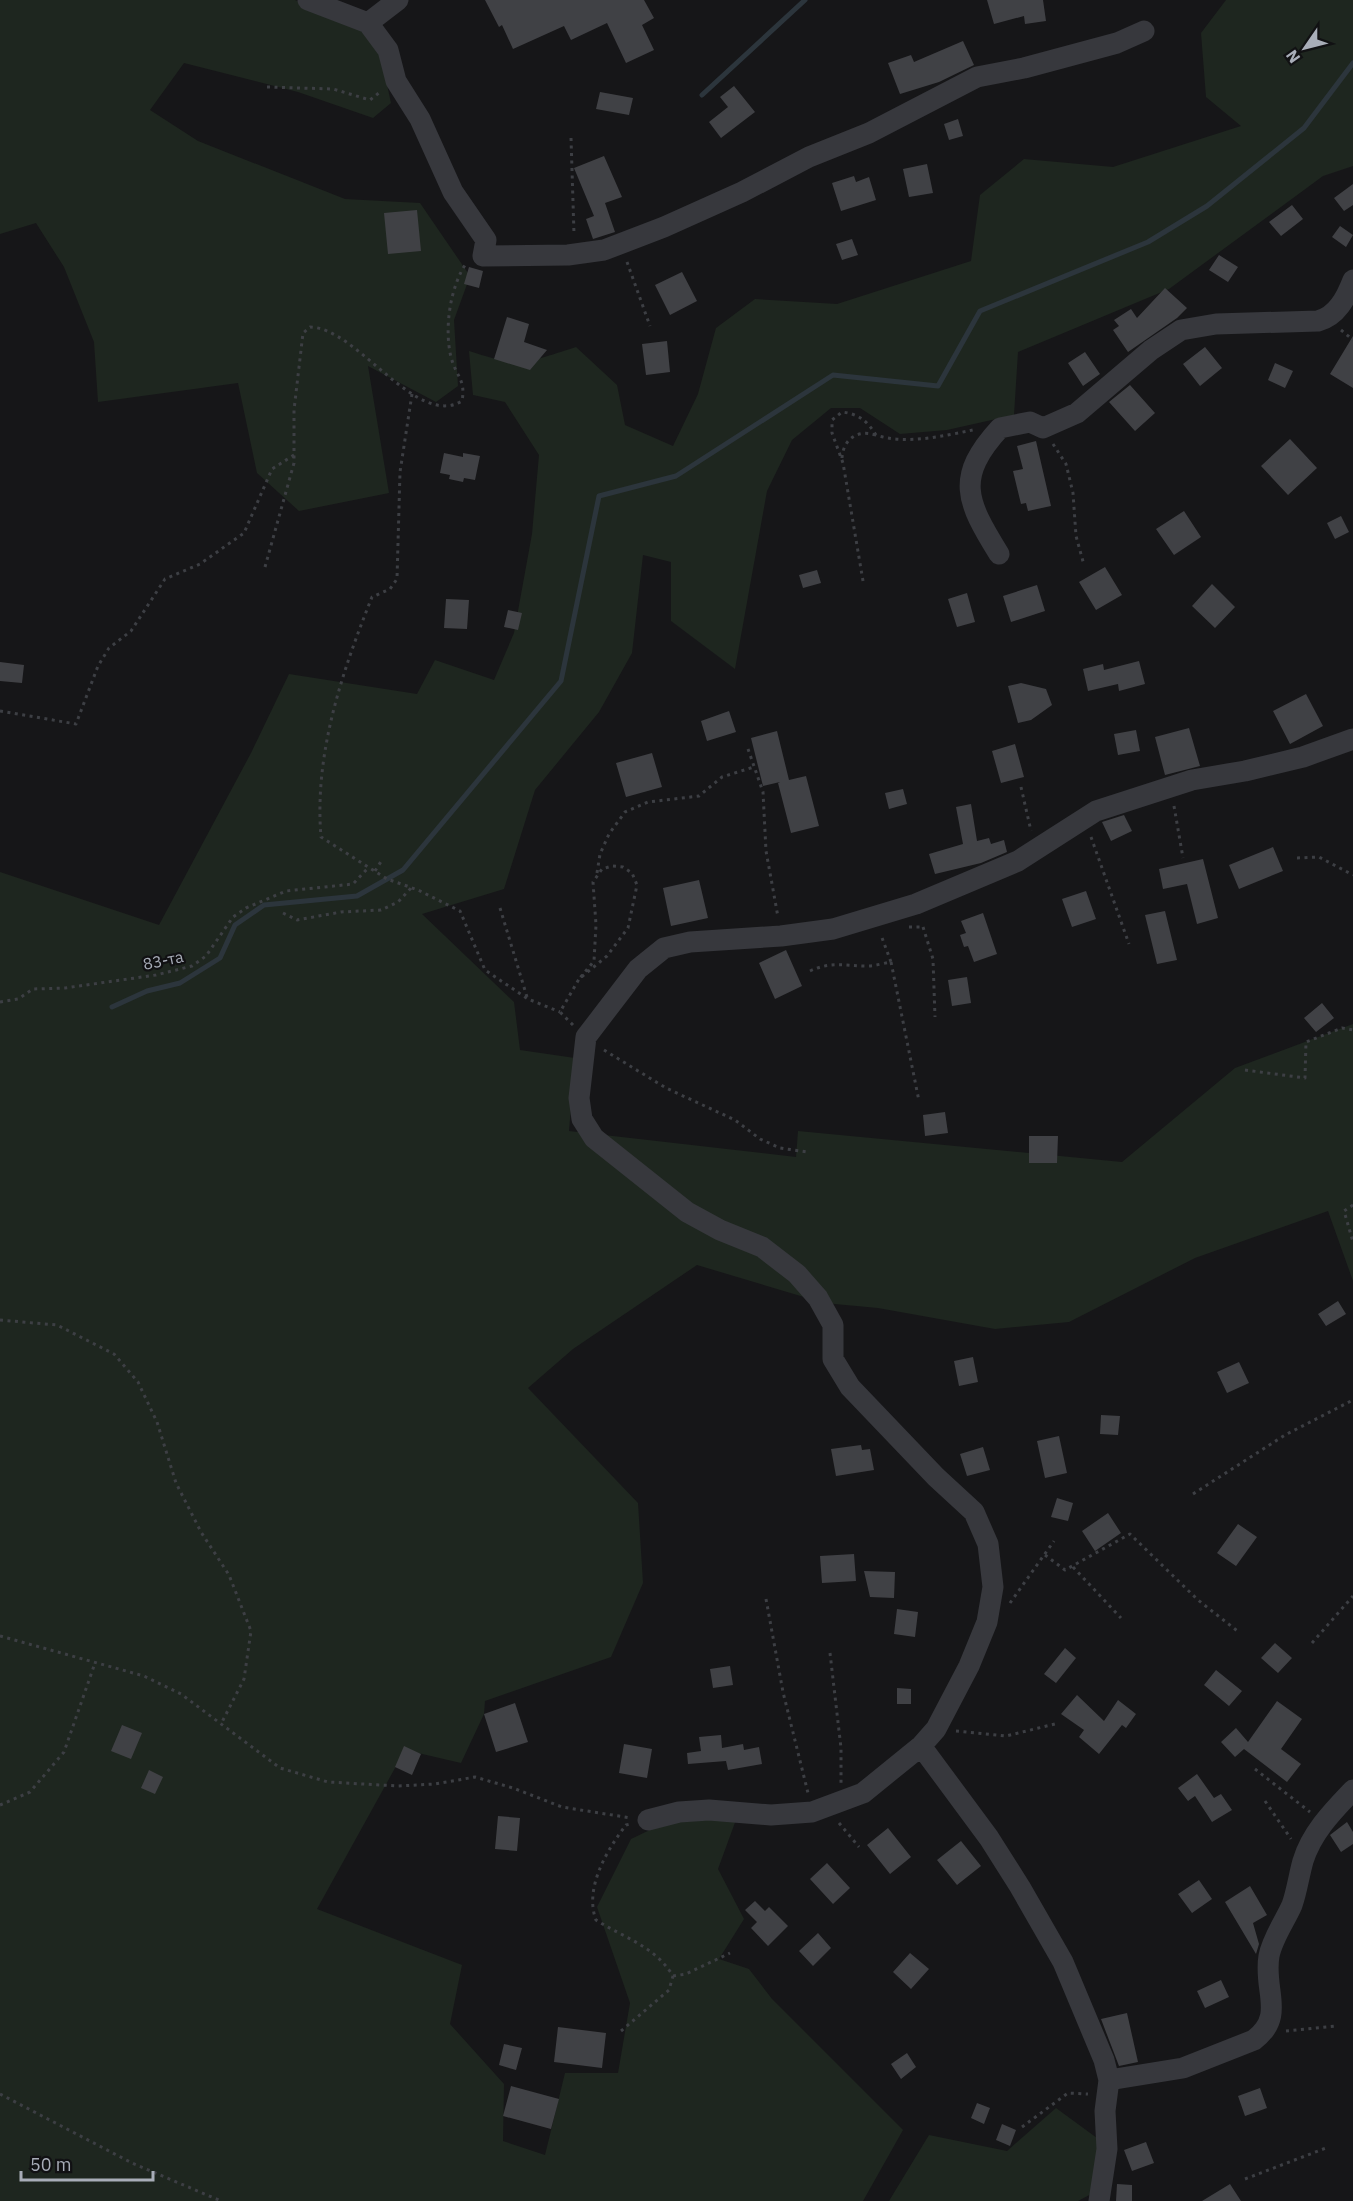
<svg xmlns="http://www.w3.org/2000/svg" width="1353" height="2201" viewBox="0 0 1353 2201" font-family="'IBM Plex Sans',sans-serif">
<style>
.green{fill:#1e261f}
.lines{fill:none;stroke-linecap:round;stroke-linejoin:round}
.stream{stroke:#2c353c;stroke-width:5}
.building{fill:#404145}
.path{stroke:#3d3f44;stroke-width:3;stroke-dasharray:3 4.5;stroke-linecap:butt}
.minor{stroke:#37383d;stroke-width:21}
.labels{text-anchor:middle;dominant-baseline:central;stroke-width:4.5;stroke-linejoin:round;paint-order:stroke}
.street-label{font-size:16px;fill:#a8adb8;stroke:#111113}
</style>
<rect width="100%" height="100%" fill="#161618"/>
<path class="green" d="M0 0H295L376 33 391 103 373 118 298 92 184 63 150 110 198 141 345 199 420 203 470 276 454 320 458 386 436 402 368 366 389 493 299 511 257 473 238 383 98 402 94 342 64 267 36 223 0 234Z
M1226 0H1353V166L1323 176 1169 289 1018 352 1014 415 947 430 900 434 860 408H831L792 440 767 491 735 669 671 621V562L643 555 632 653 599 712 535 790 504 889 422 914 514 1002 520 1050 575 1058 569 1131 796 1157 798 1131 1122 1162 1235 1068 1353 1024V1281L1328 1211 1195 1258 1069 1322 995 1329 878 1308 824 1303 697 1265 573 1349 528 1388 638 1503 643 1583 611 1657 485 1701 484 1714 461 1763 405 1750 317 1909 462 1965 450 2024 504 2084 503 2141 545 2155 565 2073H618L630 2003 597 1907 631 1839 677 1817H737L718 1869 744 1919 719 1959 749 1969 772 1999 903 2130 863 2201H0V872L159 925 251 753 289 674 417 694 435 660 494 680 514 633 532 534 539 455 505 402 473 395 469 351C520 368 526 363 576 347L617 385 625 425 673 446 698 394 716 328 755 299 837 304 971 261 980 195 1024 159 1113 167 1241 126 1206 97 1201 33Z
M1056 2108 1112 2149 1095 2192 1078 2201H889L929 2135 1007 2151Z"/>
<g class="lines">
<path class="stream" d="M702 95 805 0
M112 1007 147 991 180 983 220 958 235 925 264 905 357 896 403 870 561 681 599 496 676 476 833 375 938 386 980 311 1148 242 1207 206 1304 128 1353 63"/>
</g>
<path class="building" d="M485 0H644L654 18 642 25 654 50 626 63 607 23 571 40 564 26 513 49 502 25 499 27Z
M987 0H1043L1046 21 1025 24 1024 16 994 24Z
M963 41 974 65 939 82 900 94 888 63 911 55 914 62Z
M734 86 755 112 721 138 709 122 728 107 720 97Z
M600 92 633 98 629 115 596 109Z
M958 119 963 136 949 140 944 124Z
M604 156 622 197 605 203 615 232 593 239 586 219 594 216 574 168Z
M927 164 933 193 909 197 903 169Z
M854 176 856 182 869 177 876 200 841 211 832 183Z
M1353 184V205L1344 211 1334 198Z
M1292 205 1303 219 1281 236 1269 222Z
M417 210 421 251 388 254 384 213Z
M1340 226 1353 235 1346 247 1332 237Z
M852 239 858 255 842 260 836 244Z
M1219 255 1238 267 1228 282 1209 270Z
M469 267 483 271 479 288 464 284Z
M682 272 697 301 670 315 655 285Z
M1165 288 1187 308 1177 318 1128 352 1113 330 1119 326 1114 320 1131 309 1137 318Z
M507 317 529 324 524 342 547 350 530 370 494 359Z
M1353 336V388L1330 374Z
M667 341 670 372 646 375 642 344Z
M1205 347 1222 368 1200 386 1183 364Z
M1085 352 1100 374 1083 386 1068 363Z
M1275 363 1293 371 1285 388 1268 380Z
M1130 385 1155 413 1135 431 1109 402Z
M1290 439 1317 468 1288 495 1261 466Z
M1036 441 1051 506 1028 511 1026 503 1021 504 1013 471 1023 469 1017 446Z
M444 453 463 457V453L480 456 475 480 464 478 463 482 449 479 450 475 440 473Z
M1184 511 1201 537 1174 555 1156 529Z
M1341 516 1349 532 1335 539 1327 523Z
M1105 567 1122 595 1096 610 1079 582Z
M817 570 821 583 803 588 799 575Z
M1212 584 1235 607 1215 628 1192 606Z
M1037 585 1045 611 1011 622 1003 596Z
M967 593 975 622 957 627 948 599Z
M446 599 469 600 467 629 444 628Z
M508 610 522 613 518 630 504 627Z
M1139 661 1145 684 1119 691 1118 684 1088 691 1083 669 1103 664 1104 670Z
M0 662 24 665 22 683 0 681Z
M1021 683 1046 689 1052 705 1031 720 1018 723 1008 686Z
M1306 694 1323 726 1290 744 1273 711Z
M729 711 736 732 707 741 701 721Z
M1189 728 1200 766 1165 775 1155 737Z
M1136 730 1140 751 1118 755 1114 734Z
M777 731 789 780 806 776 819 826 791 833 778 783 780 782 763 786 751 738Z
M1015 744 1024 777 1001 783 992 751Z
M652 753 662 787 626 797 616 763Z
M903 789 907 804 889 809 885 793Z
M971 804 977 841 989 838 991 844 1004 840 1007 852 981 863 935 874 929 854 963 844 956 807Z
M1124 815 1132 831 1111 841 1102 822Z
M1273 847 1283 871 1239 889 1229 865Z
M1203 859 1218 918 1197 924 1187 884 1163 889 1159 869Z
M699 880 708 918 671 926 663 888Z
M1086 891 1096 919 1072 927 1062 899Z
M1165 911 1177 960 1157 964 1145 915Z
M983 913 997 954 974 962 968 946 964 947 960 935 966 933 961 921Z
M786 950 802 986 775 999 759 963Z
M967 977 971 1003 952 1006 948 980Z
M1322 1003 1334 1018 1316 1032 1304 1018Z
M945 1112 948 1133 925 1136 923 1115Z
M1029 1136H1058L1057 1163H1029Z
M1338 1301 1346 1314 1326 1326 1318 1314Z
M973 1357 978 1382 959 1386 954 1361Z
M1239 1362 1249 1383 1227 1393 1217 1372Z
M1101 1415 1120 1416 1118 1435 1100 1434Z
M1059 1436 1067 1473 1045 1478 1037 1441Z
M861 1445 862 1450 870 1449 874 1470 836 1476 831 1449Z
M983 1447 990 1470 967 1476 960 1454Z
M1057 1498 1073 1503 1068 1521 1051 1517Z
M1108 1513 1121 1533 1095 1551 1082 1531Z
M1238 1524 1257 1537 1236 1566 1217 1553Z
M854 1554 856 1581 822 1583 820 1556Z
M864 1571 895 1572 894 1598 870 1597Z
M897 1609 918 1612 915 1637 894 1634Z
M1275 1643 1292 1658 1278 1673 1261 1658Z
M1065 1648 1076 1658 1056 1683 1044 1674Z
M730 1666 733 1685 713 1688 710 1669Z
M1216 1670 1242 1691 1229 1706 1204 1685Z
M897 1688 911 1689V1704H897Z
M1077 1695 1104 1721 1118 1700 1136 1714 1126 1728 1122 1725 1099 1754 1079 1737 1084 1730 1061 1714Z
M1277 1701 1302 1719 1281 1749 1301 1764 1287 1782 1244 1749 1235 1757 1221 1742 1236 1728 1248 1742Z
M515 1703 528 1742 496 1752 484 1714Z
M122 1725 142 1733 131 1759 111 1751Z
M721 1735 722 1748 743 1744 744 1750 759 1747 762 1764 728 1770 726 1761 688 1764 687 1753 701 1751 699 1737Z
M624 1744 652 1749 647 1778 619 1773Z
M404 1746 421 1754 412 1775 395 1767Z
M149 1770 163 1777 155 1794 141 1788Z
M1197 1774 1214 1798 1221 1794 1232 1810 1212 1822 1195 1796 1188 1801 1178 1788Z
M498 1816 520 1818 517 1851 495 1849Z
M1347 1822 1353 1832V1844L1341 1852 1330 1835Z
M888 1828 911 1857 890 1874 867 1845Z
M961 1841 981 1866 957 1885 937 1860Z
M827 1863 850 1888 833 1904 810 1879Z
M1199 1880 1212 1899 1192 1913 1178 1894Z
M1250 1886 1267 1915 1253 1923 1259 1944 1256 1954 1225 1902Z
M755 1901 765 1911 769 1907 788 1926 768 1946 751 1928 757 1922 745 1910Z
M818 1933 831 1948 813 1966 799 1951Z
M910 1953 929 1969 911 1989 893 1972Z
M1221 1980 1229 1997 1205 2008 1197 1991Z
M1127 2013 1138 2062 1119 2066 1101 2019Z
M558 2027 606 2033 602 2068 554 2062Z
M504 2044 522 2048 516 2070 499 2065Z
M907 2053 916 2067 901 2079 891 2064Z
M511 2086 559 2099 551 2129 503 2116Z
M1260 2088 1267 2108 1245 2116 1238 2096Z
M977 2103 990 2108 984 2124 971 2118Z
M1002 2124 1016 2130 1010 2146 996 2140Z
M1146 2142 1154 2163 1132 2171 1124 2150Z
M1117 2184 1132 2185V2201H1116Z
M1230 2184 1241 2201H1202Z"/>
<g class="lines">
<path class="path" d="M267 87 333 89 370 100 380 92
M571 138 574 234
M627 262 650 326
M1341 330 1353 340
M412 394 400 472 397 579 390 589 372 597C342 672 314 754 321 837L387 879 418 890 460 911 485 970 528 999 560 1012
M1053 444 1066 464 1073 493 1076 536 1084 565
M842 458C843 440 857 429 875 435
M265 567 294 463V410L303 333 310 327C358 328 416 429 462 401 466 379 456 377 451 357 444 329 450 286 467 262
M863 581 843 463 832 433V420L842 412C859 414 867 421 876 435 906 445 943 436 973 430
M0 711 76 724 98 666 109 648 131 631 165 579 200 564 244 533 272 469 294 455
M748 749 763 792 766 851 778 917
M1021 787 1031 831
M1174 806 1183 858
M1091 837 1129 944
M1297 858 1319 857 1353 875
M375 871 382 860
M597 873 600 854 609 834 625 812 648 802 699 796 722 777 754 767
M500 908 527 997
M283 913 297 920 341 912 381 910 398 902 412 887
M909 927H923
M923 927 933 959 935 1017
M891 962 919 1101
M810 971C831 961 846 966 867 966 875 966 884 963 891 962L881 935
M0 1002 18 999 33 989 65 988 156 975 192 966 206 956 233 917 246 908 286 891 353 884 369 867
M573 1025 560 1012 579 979 607 956 628 928 637 885 632 873 623 867 612 866 602 869 593 882 596 925 594 961 579 979
M604 1050 666 1088 735 1120 760 1139 780 1148 807 1152
M1245 1070 1305 1078 1306 1042 1342 1028 1353 1030
M1353 1205 1344 1211 1353 1242
M0 1320 57 1325 114 1354 138 1382 157 1422 176 1483 201 1532 229 1575 251 1631 244 1679 221 1724
M1193 1494 1285 1435 1353 1400
M1045 1555 1065 1570 1130 1534 1198 1600 1240 1633
M1073 1567 1121 1618
M766 1599 783 1692 808 1793
M1010 1603 1054 1541
M0 1636 144 1676 181 1694 280 1768 328 1782 398 1786 435 1784 475 1777 513 1788 562 1807 631 1818
M1312 1643 1353 1596
M830 1653 841 1748V1783
M956 1731 1006 1736 1055 1724
M1255 1769 1310 1812
M1265 1801 1291 1839
M0 1805 30 1792 64 1752 95 1663
M839 1823 859 1847
M673 1976 686 1974 730 1953
M621 2031 669 1990 673 1976C655 1946 624 1938 596 1920 584 1888 607 1850 626 1825L630 1824
M1286 2031 1337 2026
M0 2094 132 2163 221 2201
M1022 2127 1068 2093 1088 2094
M1245 2179 1326 2148"/>
<path class="minor" d="M308 0 368 23 398 0
M368 23 388 50 396 81 420 119 453 192 486 240 483 256 568 255 604 250 664 227 742 192 809 157 869 133 977 77 1024 68 1117 43 1144 31
M999 554C966 501 955 477 1000 428L1030 422 1043 428 1077 413 1151 350 1181 330 1216 324 1318 321C1337 316 1346 298 1353 280
M921 1746 989 1838 1020 1887 1063 1962 1104 2060 1109 2080 1105 2111 1107 2149 1099 2201
M648 1820 679 1812 709 1810 771 1815 812 1812 863 1793 921 1746 936 1729 969 1666 987 1622 993 1587 988 1544 974 1512 936 1477 850 1387 833 1359V1325L818 1298 797 1274 762 1247 720 1230 687 1212 594 1138 582 1119 579 1098 586 1037 638 969 664 948 690 942 781 936 833 929 916 904 1018 861 1096 811 1192 780 1245 771 1303 757 1353 739
M1109 2080 1183 2068 1254 2040C1286 2016 1263 1990 1269 1956 1272 1939 1285 1921 1292 1905 1297 1891 1299 1875 1303 1861 1312 1832 1333 1811 1353 1790"/>
</g>
<g class="labels">
<g class="street-label">
<text transform="translate(163 960) rotate(-12)">83-та</text>
</g>
</g>
<g transform="translate(1305 48) rotate(235)" stroke="#111113" stroke-width="4.5" paint-order="stroke">
<path d="M0-4.5L10 22L0 15L-10 22Z" fill="#a8adb8"/>
<text y="-9" font-size="16" font-weight="bold" text-anchor="middle" fill="#a8adb8">N</text>
</g>
<path d="M21 2171v9h132v-9" fill="none" stroke="#a8adb8" stroke-width="3"/>
<text x="30" y="2171" font-size="18" fill="#a8adb8" stroke="#111113" stroke-width="4.5" paint-order="stroke">50 m</text>
</svg>
